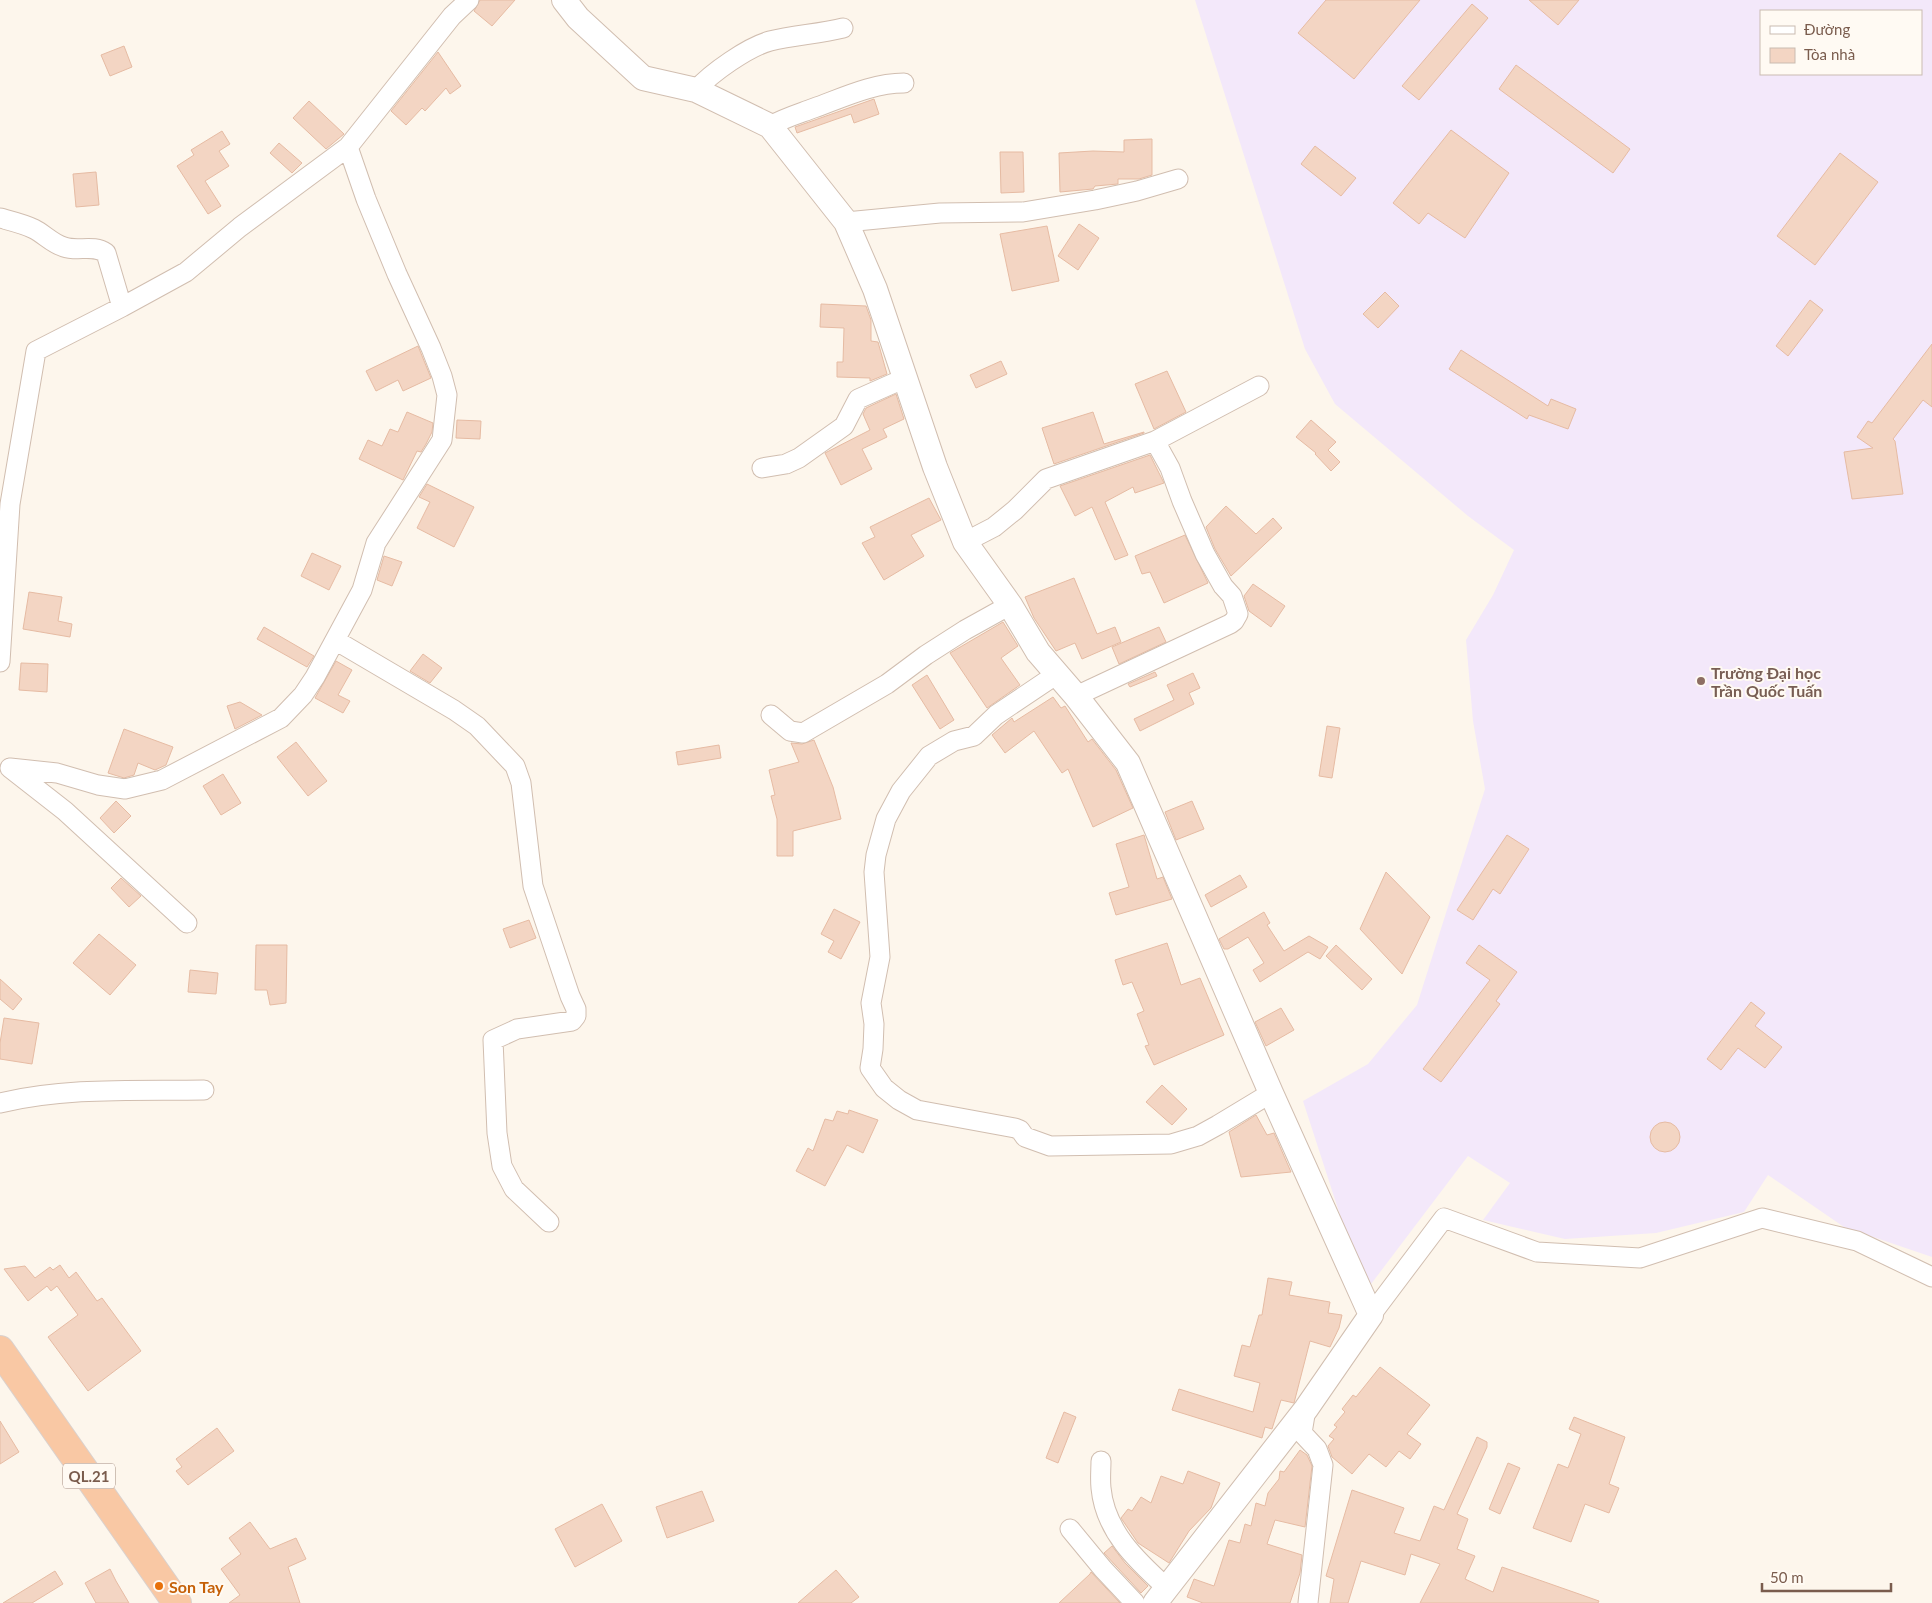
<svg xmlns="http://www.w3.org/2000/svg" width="1932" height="1603" viewBox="0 0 1932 1603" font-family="Lato,sans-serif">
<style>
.education{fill:#f3e8fa;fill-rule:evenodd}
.building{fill:#f3d5c3;stroke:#e6bba3}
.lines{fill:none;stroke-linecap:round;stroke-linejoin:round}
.minor-casing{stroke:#d1beb0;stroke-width:21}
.tertiary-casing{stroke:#d1beb0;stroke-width:26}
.trunk-casing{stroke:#dad1cd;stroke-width:30}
.minor{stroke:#fff;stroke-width:19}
.tertiary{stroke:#fff;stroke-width:24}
.trunk{stroke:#f9c8a4;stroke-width:28}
.education-dot{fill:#8d6e63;stroke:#fffaf3;stroke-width:2}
.food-dot{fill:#e8710a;stroke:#fffaf3;stroke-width:2}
.labels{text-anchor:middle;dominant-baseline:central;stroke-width:4;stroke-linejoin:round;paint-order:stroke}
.shield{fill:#fffaf3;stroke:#a28b7f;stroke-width:1}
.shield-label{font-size:15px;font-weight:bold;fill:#7a5c4d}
.education-label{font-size:16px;font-weight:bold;fill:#785e54;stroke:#fffaf3;text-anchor:start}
.food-label{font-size:16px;font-weight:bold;fill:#c56008;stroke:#fffaf3;text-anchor:start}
</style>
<rect width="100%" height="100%" fill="#fdf6ec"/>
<path class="education" d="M1195 0H1932V1257L1844 1227 1768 1175 1744 1212 1656 1233 1565 1239 1483 1220 1510 1183 1468 1156 1365 1292 1303 1101 1368 1064 1417 1005 1485 789 1473 721 1466 640 1493 595 1514 550 1468 516 1335 404 1305 349ZM1761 11H1921V74H1761Z"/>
<path class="building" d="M480 0H515L492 26 474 11Z
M1326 0H1420L1354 79 1298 33Z
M1529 0H1579L1558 25Z
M1472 4 1488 18 1419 100 1402 86Z
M124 46 132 67 110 76 101 55Z
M438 52 461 86 450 94 446 88 425 111 422 108 406 125 391 111Z
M1516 65 1630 149 1613 173 1499 89Z
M874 99 879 114 854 123 851 114 797 133 795 127Z
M309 101 344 134 326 149 293 118Z
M1451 130 1509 173 1465 238 1428 213 1419 224 1393 203Z
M222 131 230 144 219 151 229 166 205 181 221 206 208 214 177 166 194 155 191 150Z
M1152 139V175L1139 179H1118V184L1095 186 1093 189 1060 192 1059 153 1093 151 1124 152V140Z
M279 143 302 163 292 173 270 153Z
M1315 146 1356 178 1341 196 1301 164Z
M1000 152H1023L1024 192 1001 193Z
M1840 153 1878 182 1815 265 1777 236Z
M96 172 99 205 76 207 73 174Z
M1079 224 1099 238 1078 270 1058 256Z
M1047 226 1059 281 1012 291 1000 234Z
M1385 292 1399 306 1378 328 1363 314Z
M1810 300 1823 310 1788 356 1776 346Z
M821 304 866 306 871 320V341L878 342 887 374 870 381V378L837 377V362H843L844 328 820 327Z
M1932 344V407L1923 400 1893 439 1895 441 1903 494 1852 499 1844 452 1873 448 1857 437 1868 421 1872 423Z
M418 346 431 378 403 391 398 380 376 391 366 371Z
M1461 350 1548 406 1551 399 1576 409 1568 429 1529 415 1527 419 1449 369Z
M1001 361 1007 374 976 388 970 375Z
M1167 371 1186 412 1154 429 1135 384Z
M896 394 904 419 883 429 887 437 862 449 872 469 841 485 825 453 870 430 863 414 866 408Z
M407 412 433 423 432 432 426 444 421 452 417 451 403 480 359 459 368 440 382 446 390 429 398 432Z
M1093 412 1104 444 1144 432V433L1054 464 1042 428Z
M457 420 481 421 480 439 456 438Z
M1311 420 1336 442 1328 450 1340 462 1331 471 1315 454 1316 453 1296 437Z
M1150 455 1164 483 1135 493 1133 487 1105 502 1128 555 1115 560 1092 507 1075 516 1060 486Z
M427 484 474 507 454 547 417 528 430 502 419 497Z
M929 498 941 520 911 535 924 556 884 580 862 543 875 537 870 527Z
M1226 506 1256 534 1273 518 1282 528 1231 576 1215 549 1206 527Z
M1185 535 1208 583 1164 603 1150 572 1142 574 1135 556Z
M312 553 341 566 329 590 301 576Z
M384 556 402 562 392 586 377 580Z
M1074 578 1097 634 1115 627 1121 642 1082 659 1075 643 1056 651 1034 618 1025 597Z
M1253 584 1285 606 1271 627 1249 611 1244 596Z
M29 592 62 597 58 621 72 624 70 637 23 629Z
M1003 622 1018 646 1001 658 1020 685 987 708 950 653Z
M264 627 314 656 307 667 257 639Z
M1159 627 1166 642 1119 664 1112 647Z
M423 654 442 668 430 683 410 671Z
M336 661 352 670 338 695 350 701 343 713 315 698Z
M21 663 48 664 47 692 19 690Z
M1155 672 1157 676 1130 687 1128 684Z
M1193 673 1200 688 1189 693 1194 704 1140 731 1134 719 1174 700 1167 685Z
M927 675 954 720 940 729 912 685Z
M1053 697 1061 708 1065 706 1088 742 1092 739 1116 770 1133 808 1093 827 1068 769 1062 773 1034 731 1005 753 992 735 1012 718 1014 722Z
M240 702 262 715 235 729 227 706Z
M1327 726 1340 728 1332 778 1319 776Z
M124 729 173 747 166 765 155 770 138 763 134 775 124 778 108 773Z
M814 740 833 787 841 819 793 831V856H777V819L771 796 775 795 769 770 799 762 791 743 802 744Z
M296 742 327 781 308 796 277 757Z
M719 745 721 758 678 765 676 752Z
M223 774 241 803 221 815 203 786Z
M116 801 131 816 114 833 100 818Z
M1192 801 1204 829 1176 840 1165 812Z
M1144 835 1157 879 1163 877 1172 899 1116 915 1109 893 1129 887 1116 844Z
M1507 835 1529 849 1500 894 1493 889 1473 920 1457 910Z
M1386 872 1430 917 1402 974 1360 929Z
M1240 875 1247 887 1211 907 1205 895Z
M121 878 141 896 129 907 111 888Z
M834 909 860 922 841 959 828 952 834 941 821 934Z
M1264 912 1270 923 1267 925 1284 951 1309 936 1328 947 1320 959 1308 952 1260 982 1253 970 1264 963 1248 937 1228 949H1224L1219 939Z
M529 920 536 938 510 948 503 929Z
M99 934 136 965 110 995 73 963Z
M1167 943 1181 985 1200 978 1224 1035 1154 1065 1145 1046 1149 1045 1137 1014 1144 1011 1132 982 1123 985 1115 960Z
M256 945H287L286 1003 270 1005 267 990H255Z
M1336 945 1372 979 1362 990 1326 956Z
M1479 945 1517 972 1496 1001 1500 1004 1441 1082 1423 1069 1490 980 1466 963Z
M190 970 218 973 216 994 188 992Z
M0 979 22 999 13 1010 0 999Z
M1751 1002 1765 1013 1755 1026 1782 1047 1765 1068 1738 1048 1721 1070 1707 1059Z
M1281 1008 1294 1030 1266 1046 1255 1022Z
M4 1018 39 1023 32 1064 0 1059V1043Z
M1162 1085 1187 1109 1172 1125 1146 1102Z
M849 1110 878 1120 863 1153 847 1145 825 1186 796 1171 808 1148 813 1151 825 1119 833 1121 837 1111 848 1114Z
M1256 1115 1267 1135 1274 1133 1291 1172 1241 1177 1229 1132Z
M1650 1137a15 15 0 1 1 30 0a15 15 0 1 1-30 0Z
M60 1265 69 1278 76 1272 97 1301 102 1298 141 1351 88 1391 48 1337 78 1315 57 1286 51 1291 47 1286 28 1301 4 1269 25 1266 35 1278 50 1267 53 1270Z
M1268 1278 1292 1282 1289 1295 1330 1302 1328 1313 1342 1315 1339 1328 1330 1347 1310 1341 1294 1403 1281 1400 1272 1429 1265 1427 1262 1438 1172 1410 1179 1389 1253 1412 1260 1383 1234 1376 1242 1345 1250 1347 1259 1315H1262Z
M1380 1367 1430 1405 1407 1434 1421 1444 1410 1459 1399 1451 1386 1467 1369 1454 1352 1474 1332 1457 1328 1446 1334 1439 1329 1436 1337 1427 1334 1425 1345 1412 1342 1409 1353 1395 1356 1397Z
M1064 1412 1076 1417 1058 1463 1046 1458Z
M1574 1417 1625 1437 1609 1484 1619 1488 1609 1513 1585 1504 1571 1542 1533 1528 1558 1464 1568 1468 1581 1434 1569 1429Z
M0 1421 19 1452 0 1464Z
M217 1428 234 1451 188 1485 176 1471 182 1467 176 1459Z
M1477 1437 1487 1442V1447L1457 1514 1468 1519 1457 1549 1475 1556 1465 1579 1493 1592 1502 1567 1599 1601 1598 1603H1420L1440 1564 1411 1554 1405 1575 1361 1561 1348 1603H1330L1334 1579 1326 1576 1352 1490 1404 1508 1394 1533 1420 1541 1434 1506 1444 1510Z
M1300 1450 1307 1455 1312 1466 1305 1527 1275 1520 1267 1544 1302 1555 1300 1573 1290 1603H1203L1187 1597 1194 1579 1214 1586 1229 1540 1240 1543 1245 1524 1251 1526 1256 1503 1265 1506 1268 1493 1279 1479 1280 1471 1284 1472Z
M1508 1463 1520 1468 1500 1514 1489 1509Z
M1188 1471 1220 1483 1211 1508 1189 1531 1169 1563 1138 1543 1121 1518 1128 1509 1132 1511 1141 1497 1151 1503 1161 1476 1183 1484Z
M702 1491 714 1521 667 1538 656 1507Z
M602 1504 622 1541 575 1567 555 1529Z
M250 1522 270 1549 296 1538 306 1559 288 1567 300 1603H229L240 1595 221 1569 241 1554 229 1538Z
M1112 1546 1125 1563 1148 1586 1141 1593 1104 1553Z
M110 1569 116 1581 129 1603H96L85 1583Z
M836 1570 859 1597 851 1603H798Z
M55 1571 63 1584 32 1603H3Z
M1091 1572 1120 1603H1059L1090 1574Z"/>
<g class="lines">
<defs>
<path id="minor" d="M696 90C711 73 748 47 770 41 794 35 819 34 843 28
M770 126C784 118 798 114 814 108 842 98 873 83 904 83
M0 218C11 221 24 224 34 229 44 234 53 244 64 247 78 252 93 244 106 253L122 307
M846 222 940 213 1023 212 1095 200 1137 191 1178 179
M762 468 786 464 799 458 844 426 858 399 894 383 905 381
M965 542 994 527 1015 510 1046 479 1155 441 1259 386
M335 640 454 710 477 726 515 766 521 783 533 886 570 996 576 1009V1016L572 1021 517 1029 493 1040 497 1133 502 1166 514 1189 549 1222
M0 662 10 504 36 351 122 307 186 272 240 227 348 147 452 16 469 0
M1057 674 996 715 974 736 954 741 929 756 901 791 886 819 876 855 874 872 880 957 871 1003 874 1024 873 1049 870 1068 884 1088 899 1100 917 1110 1015 1128 1020 1130 1025 1137 1050 1146 1171 1144 1198 1136 1218 1125 1271 1093
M1076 696 1230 624 1234 621 1238 614 1232 596 1223 586 1205 554 1182 501 1170 468 1155 441
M771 715 790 731 803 733 887 684 926 655 965 630 1010 605
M10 768 57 773 98 785 125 789 162 780 281 718 303 695 315 677 362 590 376 543 442 440 447 395 442 376 431 348 397 274 366 199 348 147
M10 768 65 811 187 923
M0 1103C66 1087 136 1091 204 1090
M1371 1315 1444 1218 1537 1252 1640 1258 1762 1218 1857 1241 1932 1277
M1306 1409 1302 1433 1317 1449 1323 1465 1308 1603
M1101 1461C1101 1469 1100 1479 1101 1488 1105 1531 1136 1560 1167 1588
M1070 1529 1103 1569 1135 1603"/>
<path id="tertiary" d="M564 0 578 18 643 78 696 90 770 126 846 222 875 289 935 467 965 542 1010 605 1038 652 1076 696 1128 763 1271 1093 1371 1315 1306 1409 1155 1603"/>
<path id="trunk" d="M0 1350 177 1603"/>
</defs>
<use href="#minor" class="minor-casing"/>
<use href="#tertiary" class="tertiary-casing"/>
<use href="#trunk" class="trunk-casing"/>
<use href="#minor" class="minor"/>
<use href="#tertiary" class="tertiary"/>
<use href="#trunk" class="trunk"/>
</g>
<circle class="education-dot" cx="1701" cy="681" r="5"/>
<circle class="food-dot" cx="159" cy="1586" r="5"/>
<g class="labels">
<rect class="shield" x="63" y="1463.5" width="52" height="25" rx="4"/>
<g class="shield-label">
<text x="89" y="1476">QL.21</text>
</g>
<g class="education-label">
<text x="1711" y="672">Trường Đại học<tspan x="1711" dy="18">Trần Quốc Tuấn</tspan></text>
</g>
<g class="food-label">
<text x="169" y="1586">Son Tay</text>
</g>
</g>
<rect x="1760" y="10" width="162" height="65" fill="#fffaf3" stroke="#cabbb1"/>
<rect x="1770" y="26" width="25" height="8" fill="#ffffff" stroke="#cabbb1"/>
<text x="1804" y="35" font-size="15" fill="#7a5c4d">Đường</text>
<rect x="1770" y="48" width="25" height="15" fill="#f3d5c3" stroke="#cabbb1"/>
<text x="1804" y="60" font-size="15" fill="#7a5c4d">Tòa nhà</text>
<path d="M1762 1583v8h129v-8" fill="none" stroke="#7a5c4d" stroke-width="2.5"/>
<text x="1770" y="1583" font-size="15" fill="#7a5c4d" stroke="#fffaf3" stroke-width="4" paint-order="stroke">50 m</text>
</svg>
